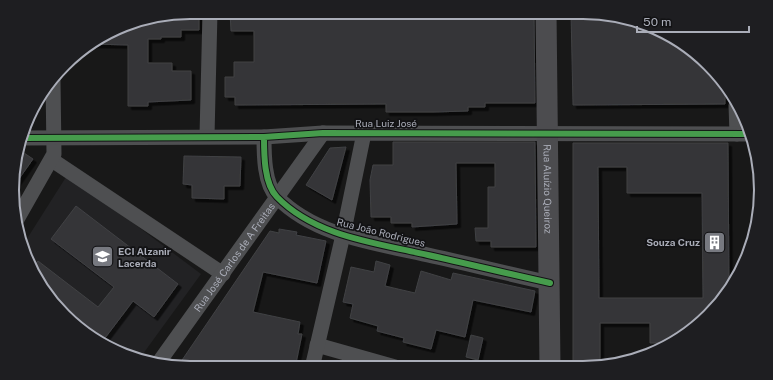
<svg xmlns="http://www.w3.org/2000/svg" width="773" height="380" viewBox="0 0 773 380" font-family="'Public Sans',sans-serif">
<style>
.built{fill:#222224}
.building{fill:#363637;stroke:#404144;fill-rule:evenodd;filter:url(#shadow)}
.lines{fill:none;stroke-linecap:round;stroke-linejoin:round}
.minor{stroke:#4e4f51;stroke-width:15}
.secondary{stroke:#4c4c4f;stroke-width:21}
.cycleway-casing{stroke:#121214;stroke-width:8}
.cycleway{stroke:#469c4c;stroke-width:6}
.labels{text-anchor:middle;dominant-baseline:central;stroke-width:3.5;stroke-linejoin:round;paint-order:stroke}
.street-label{font-size:10px;fill:#aaadb8;stroke:#121214}
.poi-label{font-size:10px;font-weight:bold;fill:#aaadb8;stroke:#121214;text-anchor:end}
.rim{fill:none;stroke:#aaadb8;stroke-width:2}
</style>
<defs>
<filter id="shadow"><feDropShadow dx="3.5" dy="3.5" stdDeviation="0" flood-color="#0009"/></filter>
</defs>
<rect width="100%" height="100%" fill="#181818"/>
<path class="built" d="M68 174 201 274 140 358 122 354 72 324 30 269 23 245Z"/>
<path class="building" d="M190 12H199V30H181V37H161V39H148V63H172V71H191V100L148 102V106H128V45L90 44 133 22Z
M230 12 534 14 535 103H485V107H468V111L434 112H386V104L235 105V97H225V77H234V62H254V31H231Z
M571 12H583L651 26 660 32V39H671L709 64 725 88V104L573 105Z
M393 142H535L536 247H491V241H476L475 228H488V187H495V163H456L457 224 412 227V223H391V217H371L370 180 373 165H393Z
M573 143H728L729 290 724 299 691 331 671 343H650V323H600V366L573 367ZM598 167H627V193H702L703 298H599Z
M346 147 332 200 306 185 330 148Z
M18 149 33 159 14 186 15 155Z
M184 156 241 157 240 186H224V199L192 198V185L183 184Z
M76 206 178 284 154 317 133 301 102 342 72 324 31 270 38 261 98 307 114 287 51 239Z
M279 229 297 232 296 235 326 241 317 283 263 272 253 312 300 322 298 334H302L295 368H190L178 366 270 231 279 233Z
M376 261 390 265 385 286 415 293 421 271 451 280 453 273 535 291 531 312 473 300 465 337 436 330 431 349 403 342 404 338 377 331 378 326 350 318 353 304 343 302 351 267 374 272Z
M471 335 483 338 478 360 466 357Z"/>
<g class="lines">
<g class="minor">
<path d="M736 105 737 134"/>
<path d="M207 136 210 12"/>
<path d="M264 137C264 154 264 184 277 197 316 237 377 243 428 255 469 264 509 274 550 283"/>
<path d="M23 138 264 137 323 133 750 134"/>
<path d="M52 160 223 274"/>
<path d="M16 221 54 154 53 80"/>
<path d="M317 345 395 367"/>
<path id="s1" d="M159 362 323 133"/>
<path d="M312 368 343 235 364 133"/>
</g>
<path class="secondary" id="s2" d="M546 12 550 367"/>
<defs>
<path id="cycleway" d="M264 137C264 154 264 184 277 197 316 237 377 243 428 255 469 264 509 274 550 283
M23 138 264 137 323 133 750 134"/>
</defs>
<use href="#cycleway" class="cycleway-casing"/>
<use href="#cycleway" class="cycleway"/>
</g>
<defs>
<symbol id="building-square" viewBox="-11 -11 22 22"><rect x="-9" y="-9" width="18" height="18" rx="4" fill="#777980" stroke="#121214"/><path d="M-4-6H4V6H1V3H-1V6H-4ZM-2.5-4.3h1.7v1.8h-1.7ZM.8-4.3h1.7v1.8H.8ZM-2.5-1h1.7V.8h-1.7ZM.8-1h1.7V.8H.8Z" fill="#fff"/></symbol>
<symbol id="school-square" viewBox="-11 -11 22 22"><rect x="-9" y="-9" width="18" height="18" rx="4" fill="#777980" stroke="#121214"/><path d="M0-5L7-2L0 1L-7-2ZM-4 1L0 2.5L4 1V4Q0 6-4 4Z" fill="#fff"/></symbol>
</defs>
<g fill-rule="evenodd">
<use href="#building-square" x="702" y="230" width="25" height="25"/>
<use href="#school-square" x="90" y="244" width="25" height="25"/>
</g>
<g class="labels">
<g class="street-label">
<text x="386" y="123">Rua Luiz José</text>
<text stroke="none"><textPath href="#s2" startOffset="177">Rua Aluízio Queiroz</textPath></text>
<text transform="translate(381 232) rotate(14)">Rua João Rodrigues</text>
<text stroke="none"><textPath href="#s1" startOffset="129">Rua José Carlos de A Freitas</textPath></text>
</g>
<g class="poi-label">
<text x="700" y="242">Souza Cruz</text>
<text x="118" y="251" text-anchor="start">ECI Alzanir<tspan x="118" dy="12">Lacerda</tspan></text>
</g>
</g>
<path d="M0 0H773V380H0ZM190 19H583A171 171 0 0 1 754 190V190A171 171 0 0 1 583 361H190A171 171 0 0 1 19 190V190A171 171 0 0 1 190 19Z" fill="#1e1e21" fill-rule="evenodd"/>
<path class="rim" d="M190 19H583A171 171 0 0 1 754 190V190A171 171 0 0 1 583 361H190A171 171 0 0 1 19 190V190A171 171 0 0 1 190 19Z"/>
<path d="M637 26v6h112v-6" fill="none" stroke="#aaadb8" stroke-width="2"/>
<text x="643" y="26" font-size="12" fill="#aaadb8" stroke="#121214" stroke-width="3" paint-order="stroke">50 m</text>
</svg>
